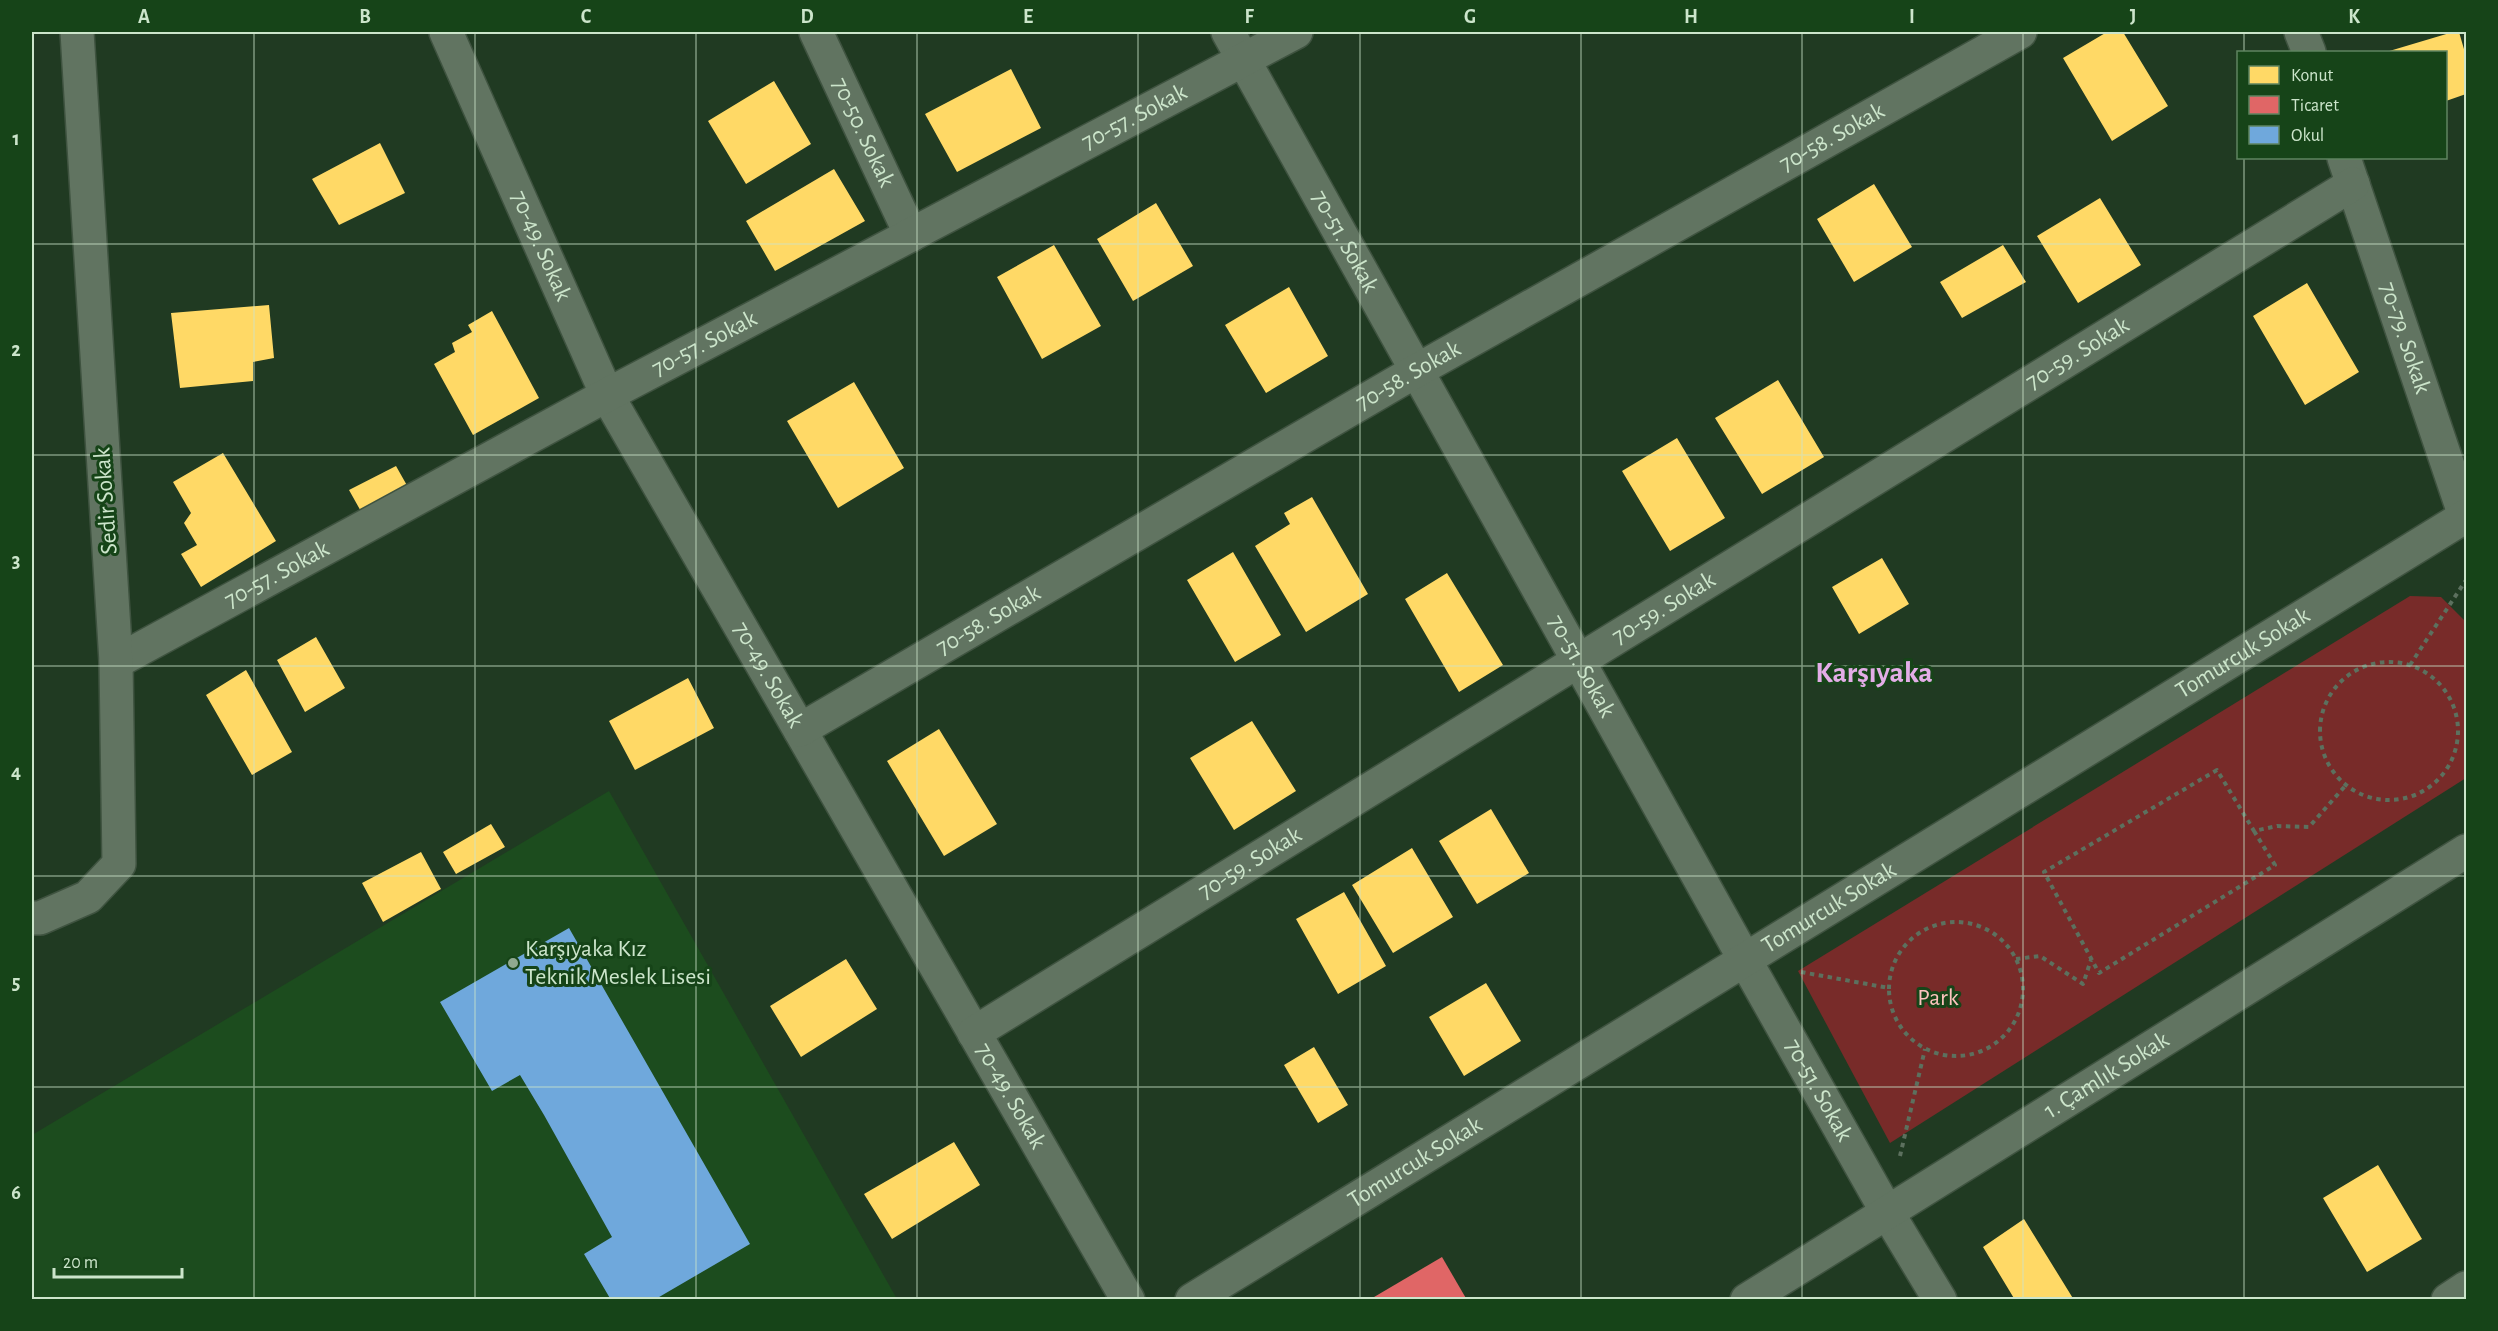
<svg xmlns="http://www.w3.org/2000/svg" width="2498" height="1331" viewBox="0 0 2498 1331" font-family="'Alegreya Sans',sans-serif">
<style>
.built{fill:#1c4c1e}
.green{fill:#782b29}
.homes{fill:#ffd966}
.shops{fill:#e06666}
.schools{fill:#6fa8dc}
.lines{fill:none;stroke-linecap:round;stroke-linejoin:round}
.street-casing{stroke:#3f5340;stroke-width:36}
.path{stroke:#5c705e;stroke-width:4;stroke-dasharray:4.5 4.5;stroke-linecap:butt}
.street{stroke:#617461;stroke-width:33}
.grid{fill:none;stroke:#cce5cb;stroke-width:1.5;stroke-opacity:0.55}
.poi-dot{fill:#90a990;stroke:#164418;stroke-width:2}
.labels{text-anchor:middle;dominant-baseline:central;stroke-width:6;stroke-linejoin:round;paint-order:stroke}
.street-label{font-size:24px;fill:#cce5cb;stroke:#164418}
.poi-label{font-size:24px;fill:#cce5cb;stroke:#164418;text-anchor:start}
.park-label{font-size:24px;fill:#fdc3be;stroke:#164418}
.district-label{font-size:30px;font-weight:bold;fill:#e3ade7;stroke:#164418}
.neatline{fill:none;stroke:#cce5cb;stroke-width:2}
.grid-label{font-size:20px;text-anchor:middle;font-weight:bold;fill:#cce5cb}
</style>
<rect width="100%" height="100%" fill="#203a22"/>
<path class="built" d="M609 791 897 1299H32V1135Z"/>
<path class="green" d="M2410 596 2441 597 2466 622V778L1890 1143 1798 971Z"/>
<path class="homes" d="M2107 32H2123L2168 106 2112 141 2063 58Z
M2453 32H2459L2466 56V94L2446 101V52H2386Z
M1011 69 1041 128 957 172 925 114Z
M774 81 811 144 746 184 708 121Z
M380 143 405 193 339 225 312 179Z
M834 169 865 221 775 271 746 221Z
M1874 184 1912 247 1854 282 1817 219Z
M2100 198 2141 265 2078 303 2037 236Z
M1156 203 1193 266 1133 301 1097 239Z
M1054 245 1101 326 1042 359 997 277Z
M2003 245 2026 282 1962 318 1940 282Z
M2307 283 2359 372 2305 405 2253 316Z
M1289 287 1328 356 1266 393 1225 325Z
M269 305 274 358 253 362V381L180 388 171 313Z
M492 311 539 398 473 435 434 364 455 352 452 343 472 332 468 325Z
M1778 380 1824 457 1762 494 1715 418Z
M854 382 904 468 838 508 787 421Z
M1677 438 1725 518 1670 551 1622 471Z
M223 453 276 541 201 587 181 554 197 545 184 523 191 513 173 482Z
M396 466 409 489 363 515 349 490Z
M1312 497 1368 594 1306 632 1255 546 1290 524 1284 513Z
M1233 552 1281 635 1235 662 1187 580Z
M1882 558 1909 604 1859 634 1832 587Z
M1447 573 1503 665 1459 692 1405 599Z
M316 637 345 688 305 712 277 660Z
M246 670 292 752 252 775 206 695Z
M688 678 714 728 635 770 609 721Z
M1252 721 1296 791 1234 830 1190 758Z
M939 729 997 824 944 856 887 761Z
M1491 809 1529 873 1477 904 1439 841Z
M491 824 505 847 456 874 443 852Z
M1412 848 1453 917 1393 953 1352 885Z
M421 852 441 889 383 922 362 883Z
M1344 892 1386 966 1338 994 1296 919Z
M846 959 877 1009 801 1057 770 1006Z
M1486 983 1521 1041 1464 1076 1429 1017Z
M1314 1047 1348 1105 1318 1123 1284 1065Z
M954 1142 980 1185 892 1239 864 1194Z
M2378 1165 2422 1239 2367 1272 2323 1198Z
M2024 1219 2074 1300H2015L1983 1247Z"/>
<path class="shops" d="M1442 1257 1467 1300H1369Z"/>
<path class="schools" d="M569 928 750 1244 654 1300H611L584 1254 612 1237 544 1115 520 1075 492 1091 440 1002Z"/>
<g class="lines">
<defs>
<g id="street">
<path id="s1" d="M446 32 607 395 1128 1300"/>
<path id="s2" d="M816 32 911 235"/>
<path id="s3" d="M1228 32 1745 960 1887 1212 1940 1300"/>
<path d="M2301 32 2309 52"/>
<path id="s4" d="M2344 158 2466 519"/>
<path id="s5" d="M116 662 607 395 1296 32"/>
<path id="s6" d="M800 730 1416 371 2020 32"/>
<path d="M32 918H40L88 897 119 864 116 662 77 32"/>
<path id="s7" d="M974 1033 2353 184"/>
<path id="s8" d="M1192 1300 2466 516"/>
<path id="s9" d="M1747 1300 2466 851"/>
<path d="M2448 1300 2466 1288"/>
</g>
</defs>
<use href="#street" class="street-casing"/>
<path class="path" d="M2320 731a69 69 0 1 1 138 0a69 69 0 1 1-138 0Z
M2410 665 2466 580
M2254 831 2275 865 2099 973 2044 872 2217 770 2254 831 2277 826 2309 827 2346 785
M1889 989a67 67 0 1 1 134 0a67 67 0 1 1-134 0Z
M2016 959 2040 956 2083 984 2091 960
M1801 972 1889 988
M1900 1156 1925 1049"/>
<use href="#street" class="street"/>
</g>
<path class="grid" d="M254 32V1300M475 32V1300M696 32V1300M917 32V1300M1138 32V1300M1360 32V1300M1581 32V1300M1802 32V1300M2023 32V1300M2244 32V52M2244 158V1300M32 244H2466M32 455H2466M32 666H2466M32 876H2466M32 1087H2466"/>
<circle class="poi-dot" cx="513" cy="963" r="6"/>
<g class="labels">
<g class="street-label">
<text stroke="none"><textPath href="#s5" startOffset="1155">70-57. Sokak</textPath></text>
<text stroke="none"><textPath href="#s2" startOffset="111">70-50. Sokak</textPath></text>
<text stroke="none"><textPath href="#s6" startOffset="1190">70-58. Sokak</textPath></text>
<text stroke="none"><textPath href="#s3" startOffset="240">70-51. Sokak</textPath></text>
<text stroke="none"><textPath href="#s1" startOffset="234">70-49. Sokak</textPath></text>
<text stroke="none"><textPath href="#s4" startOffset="190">70-79. Sokak</textPath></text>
<text stroke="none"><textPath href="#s5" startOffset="669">70-57. Sokak</textPath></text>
<text stroke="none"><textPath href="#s7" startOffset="1296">70-59. Sokak</textPath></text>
<text stroke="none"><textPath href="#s6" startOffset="704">70-58. Sokak</textPath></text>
<text transform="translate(106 501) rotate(-94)">Sedir Sokak</text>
<text stroke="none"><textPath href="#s5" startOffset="183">70-57. Sokak</textPath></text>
<text stroke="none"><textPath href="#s7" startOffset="810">70-59. Sokak</textPath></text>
<text stroke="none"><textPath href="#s6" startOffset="218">70-58. Sokak</textPath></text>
<text stroke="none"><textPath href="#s8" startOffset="1234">Tomurcuk Sokak</textPath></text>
<text stroke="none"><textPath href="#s3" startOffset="726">70-51. Sokak</textPath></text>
<text stroke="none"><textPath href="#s1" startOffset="720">70-49. Sokak</textPath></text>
<text stroke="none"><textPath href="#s7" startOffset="324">70-59. Sokak</textPath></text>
<text stroke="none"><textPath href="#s8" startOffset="748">Tomurcuk Sokak</textPath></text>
<text stroke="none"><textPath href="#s9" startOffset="424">1. Çamlık Sokak</textPath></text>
<text stroke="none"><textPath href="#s3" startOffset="1212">70-51. Sokak</textPath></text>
<text stroke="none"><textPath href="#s1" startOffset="1206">70-49. Sokak</textPath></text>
<text stroke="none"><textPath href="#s8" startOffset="262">Tomurcuk Sokak</textPath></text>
</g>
<g class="poi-label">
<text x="525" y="949">Karşıyaka Kız<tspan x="525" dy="28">Teknik Meslek Lisesi</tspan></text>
</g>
<g class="park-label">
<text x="1938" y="998">Park</text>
</g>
<g class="district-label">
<text x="1874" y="673">Karşıyaka</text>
</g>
</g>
<rect width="2498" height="1331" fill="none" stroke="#164418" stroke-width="66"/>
<rect x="2237" y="51" width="210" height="108" fill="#164418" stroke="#5f8460" stroke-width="1.5"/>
<rect x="2249" y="66" width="30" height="18" fill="#ffd966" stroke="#5f8460" stroke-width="1.5"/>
<text x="2291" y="81" font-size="18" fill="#cce5cb">Konut</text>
<rect x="2249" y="96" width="30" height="18" fill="#e06666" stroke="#5f8460" stroke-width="1.5"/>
<text x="2291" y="111" font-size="18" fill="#cce5cb">Ticaret</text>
<rect x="2249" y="126" width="30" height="18" fill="#6fa8dc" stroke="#5f8460" stroke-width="1.5"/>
<text x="2291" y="141" font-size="18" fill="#cce5cb">Okul</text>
<path d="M54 1268v9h128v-9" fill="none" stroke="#cce5cb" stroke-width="3"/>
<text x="63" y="1268" font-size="18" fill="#cce5cb" stroke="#164418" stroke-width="4.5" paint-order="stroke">20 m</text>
<rect x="33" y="33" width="2432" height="1265" class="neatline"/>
<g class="grid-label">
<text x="144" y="23">A</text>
<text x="365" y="23">B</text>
<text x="586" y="23">C</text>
<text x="807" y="23">D</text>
<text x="1028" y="23">E</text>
<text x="1249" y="23">F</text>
<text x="1470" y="23">G</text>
<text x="1691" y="23">H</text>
<text x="1912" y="23">I</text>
<text x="2133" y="23">J</text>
<text x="2354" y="23">K</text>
<text x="16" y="145">1</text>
<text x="16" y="356">2</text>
<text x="16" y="567">3</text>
<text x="16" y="778">4</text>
<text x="16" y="989">5</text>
<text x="16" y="1199">6</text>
</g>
</svg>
